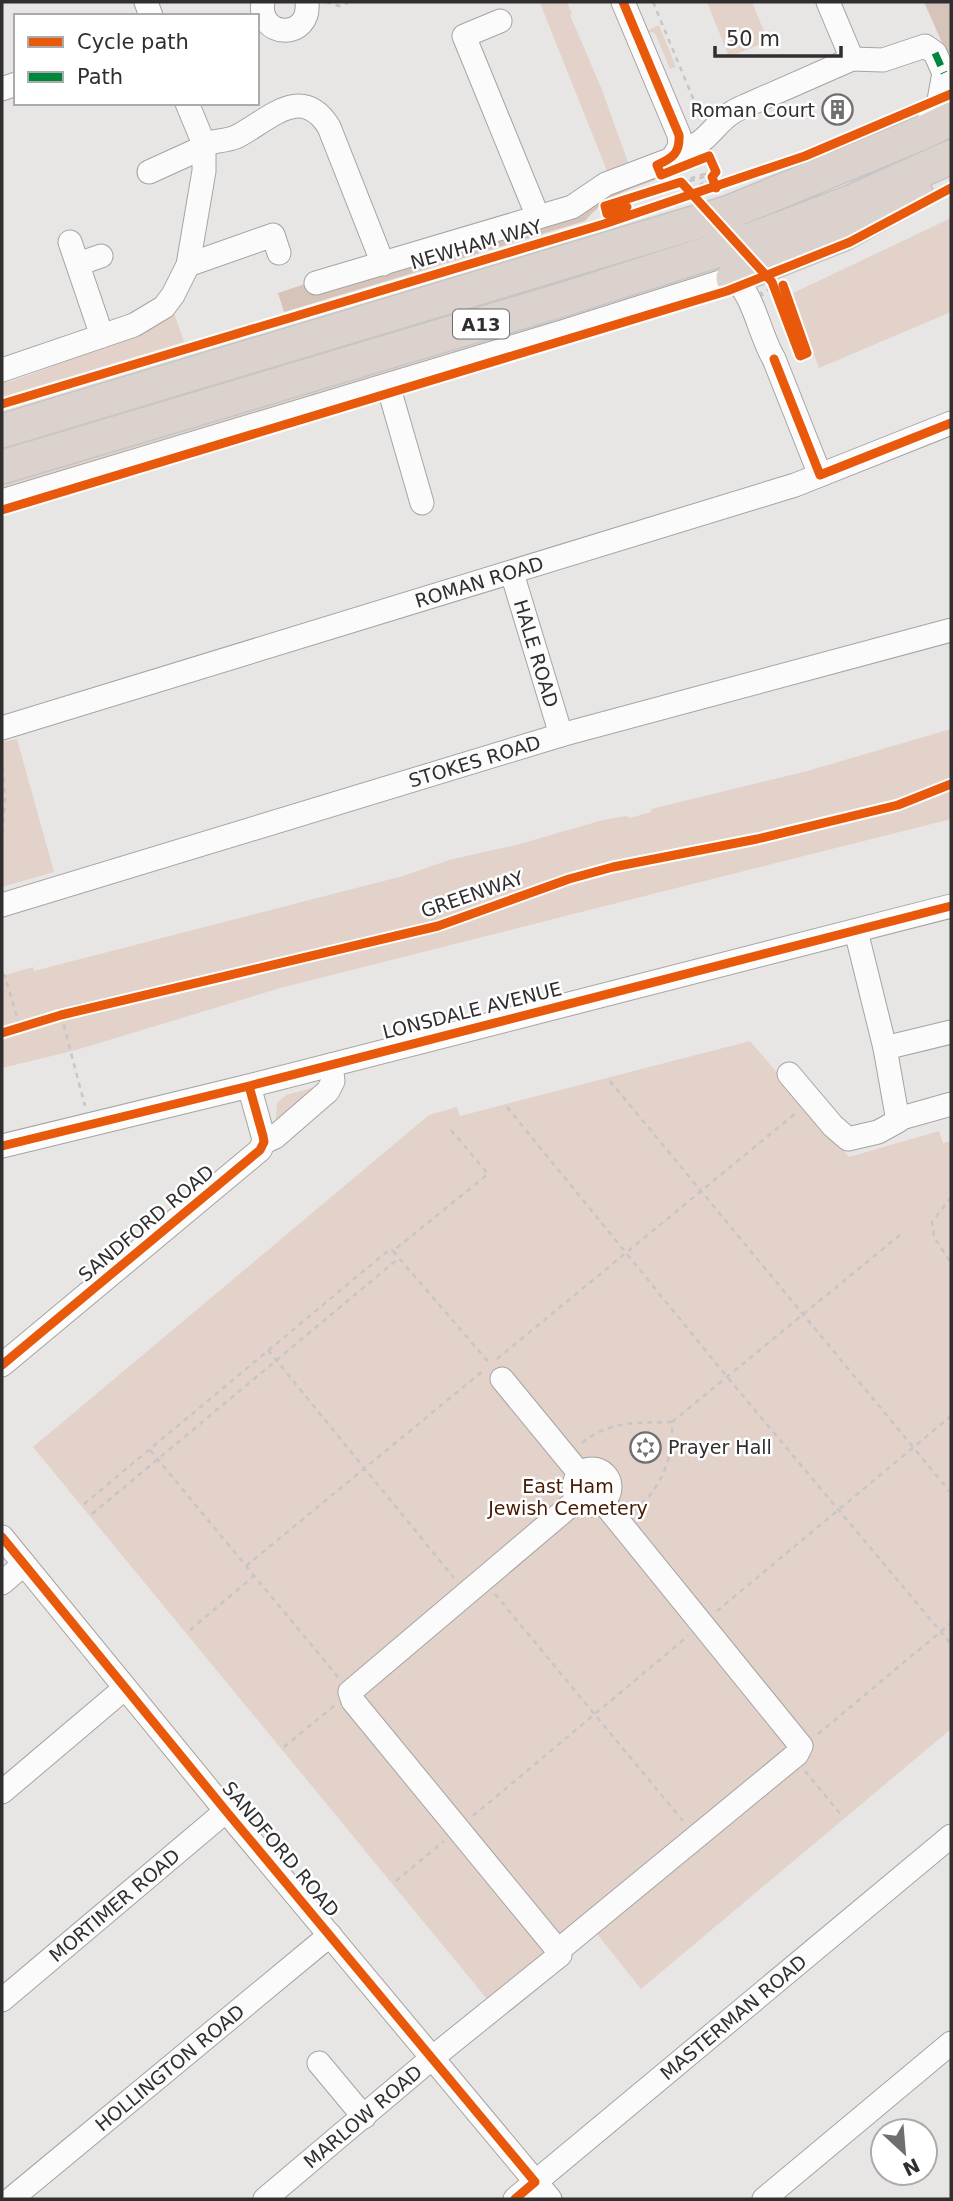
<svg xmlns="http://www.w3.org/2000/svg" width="953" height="2201" viewBox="0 0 953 2201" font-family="'DejaVu Sans',sans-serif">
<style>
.green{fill:#e2d2ca}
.forest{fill:#d6c3ba}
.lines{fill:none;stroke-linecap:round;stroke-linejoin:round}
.minor-casing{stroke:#a5a4a3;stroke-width:25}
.highway-casing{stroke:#c6c4c4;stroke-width:36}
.path{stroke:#c6c6c6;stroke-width:2.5;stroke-dasharray:5 5;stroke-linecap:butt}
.minor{stroke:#fcfbfb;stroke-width:23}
.highway{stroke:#dbd2cd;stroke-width:33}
.path-bridge{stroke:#c6c6c6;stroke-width:2.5;stroke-dasharray:5 5;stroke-linecap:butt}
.quiet{stroke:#00873e;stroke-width:7;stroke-dasharray:14 7;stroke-linecap:butt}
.cycleway-casing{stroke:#fff;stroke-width:13}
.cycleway{stroke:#e8590c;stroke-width:9}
.labels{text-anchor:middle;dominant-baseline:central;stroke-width:5;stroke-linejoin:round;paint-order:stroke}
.shield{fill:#fff;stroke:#6e6d6d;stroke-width:2}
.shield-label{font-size:18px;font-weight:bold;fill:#302e2e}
.poi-label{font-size:19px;fill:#302e2e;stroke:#fff;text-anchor:end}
.street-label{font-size:19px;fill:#302e2e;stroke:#fff}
.park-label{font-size:19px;fill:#471a04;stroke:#fff}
</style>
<rect width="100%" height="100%" fill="#e8e6e4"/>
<path class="green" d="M544 2H567L572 14 570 15 602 90 628 162 607 171 540 3Z
M707 2H752L768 41 729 57Z
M659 25 676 67 670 69 655 33 647 31Z
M951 218V312L819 368 791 294Z
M170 311 174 313 184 342 2 397V381L9 382 51 367 62 358Z
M551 317 553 324 127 450 126 457 119 459 116 454 2 490V482Z
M951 729V819L284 987 76 1050 2 1068V976L33 967 34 971 403 876 449 860 516 845 603 820 626 816 630 818 651 812V809L807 771Z
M17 739 54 872 2 887V742Z
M750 1041 849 1157 939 1131 943 1143 951 1141V1729L641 1989 585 1919 487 1999 33 1447 429 1115 457 1107 460 1116Z
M326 1084 281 1125 276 1119 277 1103 286 1095Z"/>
<path class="forest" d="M924 2H951V51L947 54Z
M653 174 655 180C625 191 606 196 585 221L284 312 278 293 308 283 312 294 578 213 596 197Z"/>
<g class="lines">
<defs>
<g id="minor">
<path d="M146 2 151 16"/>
<path d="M263 2C256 37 311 42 307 2"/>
<path d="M623 2 679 135 680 146"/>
<path d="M828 2 852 59"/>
<path d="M500 21 464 36 538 217"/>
<path d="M852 59 883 60 925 46 935 53 944 73"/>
<path d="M2 89 16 84"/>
<path d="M924 132 939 100 944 73 951 75"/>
<path d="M204 144C214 141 226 141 236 137 268 121 301 82 329 127L383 264"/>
<path d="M680 146C703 151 713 125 730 114 734 111 740 108 745 106L852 59"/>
<path d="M149 172 204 147"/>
<path d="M70 242 102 336"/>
<path d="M78 264 101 256"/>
<path d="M188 265 273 235 279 253"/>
<path d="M316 283 572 207 606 184 672 159 680 146"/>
<path d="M2 370 134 325 164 307 173 295 188 265 204 171V144L187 103"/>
<path d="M388 385 422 503"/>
<path d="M2 501 562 332 733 278C754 294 759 334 774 359L820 475"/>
<path id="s1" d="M512 573 561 735"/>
<path id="s2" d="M2 728 795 485 951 423"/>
<path id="s3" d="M2 905 561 735 951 630"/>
<path d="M885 1048 951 1032"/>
<path d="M789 1074 833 1126 848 1139 878 1132 898 1121 885 1048 856 931"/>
<path d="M898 1119 951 1104"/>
<path d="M264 1142 275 1137 328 1091 333 1081 331 1065"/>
<path d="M2 1146 249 1086 951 906"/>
<path d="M2 1365 260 1150 264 1142 263 1136 249 1086"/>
<path d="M502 1379 580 1474"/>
<circle cx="592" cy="1487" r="18"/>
<path d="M2 1537 226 1811 550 2199"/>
<path d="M2 1583 24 1564"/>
<path d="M2 1792 125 1688"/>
<path d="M560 1949 556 1948 353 1701 350 1692 578 1499"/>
<path d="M560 1949 797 1754 801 1746 603 1502"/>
<path id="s4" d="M2 2000 226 1811"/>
<path d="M319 2063 364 2117"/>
<path id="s5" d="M11 2199 330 1935"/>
<path id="s6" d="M265 2199 432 2058 560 1955V1949"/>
<path id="s7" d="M515 2199 951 1836"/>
<path d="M764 2199 951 2043"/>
</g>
<path id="highway" d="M733 278 843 234 916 193
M2 431 730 212 924 132 951 119
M2 467 568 298 753 239 851 202 951 157"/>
</defs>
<use href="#minor" class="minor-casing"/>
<use href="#highway" class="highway-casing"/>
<path class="path" d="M326 2 339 6 350 2
M653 2 700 115
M710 159 716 172 712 177 716 188
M681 182 701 175
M704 183 692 188 690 181 707 176 712 177
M2 758 5 798 2 842
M2 974 5 976 20 1027
M61 1015 85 1106
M610 1081 951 1493
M507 1107 728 1378 951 1644
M451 1130 488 1174 393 1251 491 1365
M951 1197 932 1222 934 1237 951 1263
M268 1350 454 1578
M497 1359 797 1112
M672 1422 901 1234
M582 1443C610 1420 638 1423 672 1422 674 1456 662 1488 635 1510
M150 1450 338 1677
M84 1504 384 1254 391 1249 393 1251
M92 1514 399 1258
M246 1566 484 1370
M495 1594 683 1821
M717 1611 951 1416
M190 1630 254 1576
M818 1734 951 1623
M284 1747 335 1705
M805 1771 843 1817
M473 1816 688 1636
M396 1881 444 1841"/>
<use href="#minor" class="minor"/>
<use href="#highway" class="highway"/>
<path class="path-bridge" d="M701 175 705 174 708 182 704 183
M763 296 761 293 775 287"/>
<path class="quiet" d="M935 53 944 73"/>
<defs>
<path id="cycleway" d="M623 2 679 135C680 153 673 158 657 165L661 175 709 156 716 172 712 177 716 188
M627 207 607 214 605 206 681 182 772 282 800 356 807 353 783 285
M774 359 820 475 951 423
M2 404 604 224 805 156 951 94
M2 510 727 291 850 242 951 188
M2 1033 61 1015 438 926 569 879 613 867 757 839 898 805 951 784
M2 1146 249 1086 951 906
M2 1365 260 1150 264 1142 263 1136 249 1086
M2 1537 226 1811 535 2182 515 2199"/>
</defs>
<use href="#cycleway" class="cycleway-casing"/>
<use href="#cycleway" class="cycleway"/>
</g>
<defs>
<symbol id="building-ring" viewBox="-11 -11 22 22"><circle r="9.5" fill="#fff" stroke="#706e6e" stroke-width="1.5"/><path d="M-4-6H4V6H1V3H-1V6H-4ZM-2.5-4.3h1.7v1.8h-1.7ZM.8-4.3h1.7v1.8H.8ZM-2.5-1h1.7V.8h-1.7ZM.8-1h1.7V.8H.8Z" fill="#706e6e"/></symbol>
<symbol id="synagogue-ring" viewBox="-11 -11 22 22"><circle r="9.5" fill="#fff" stroke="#706e6e" stroke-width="1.5"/><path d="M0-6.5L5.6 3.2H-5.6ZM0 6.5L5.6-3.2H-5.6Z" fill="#706e6e"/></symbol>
</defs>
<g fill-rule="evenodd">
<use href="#building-ring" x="820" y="92" width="35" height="35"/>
<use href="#synagogue-ring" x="628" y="1430" width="35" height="35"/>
</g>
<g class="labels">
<rect class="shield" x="453" y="309.5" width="56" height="29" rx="5"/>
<g class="shield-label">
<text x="481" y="324">A13</text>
</g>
<g class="poi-label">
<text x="815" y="110">Roman Court</text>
<text x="668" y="1447" text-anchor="start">Prayer Hall</text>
</g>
<g class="street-label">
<text transform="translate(476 244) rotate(-16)">NEWHAM WAY</text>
<text stroke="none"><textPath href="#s2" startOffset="499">ROMAN ROAD</textPath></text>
<text stroke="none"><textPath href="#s1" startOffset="84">HALE ROAD</textPath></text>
<text stroke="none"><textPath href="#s3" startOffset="494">STOKES ROAD</textPath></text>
<text transform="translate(472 894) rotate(-19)">GREENWAY</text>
<text transform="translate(472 1010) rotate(-14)">LONSDALE AVENUE</text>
<text transform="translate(146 1223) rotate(-40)">SANDFORD ROAD</text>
<text transform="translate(281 1849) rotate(50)">SANDFORD ROAD</text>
<text stroke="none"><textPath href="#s4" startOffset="147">MORTIMER ROAD</textPath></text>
<text stroke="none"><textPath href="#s7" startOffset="284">MASTERMAN ROAD</textPath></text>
<text stroke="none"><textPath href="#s5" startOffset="206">HOLLINGTON ROAD</textPath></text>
<text stroke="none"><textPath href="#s6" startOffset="128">MARLOW ROAD</textPath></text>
</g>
<g class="park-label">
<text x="568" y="1486">East Ham<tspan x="568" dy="22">Jewish Cemetery</tspan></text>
</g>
</g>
<rect width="953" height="2201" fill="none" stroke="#302e2e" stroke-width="7"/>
<rect x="14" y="14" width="245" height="91" fill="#ffffff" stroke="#acabab" stroke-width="2"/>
<rect x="28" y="37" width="35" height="10" fill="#e8590c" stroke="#acabab" stroke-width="2"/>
<text x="77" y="49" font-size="21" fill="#302e2e">Cycle path</text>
<rect x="28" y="72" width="35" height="10" fill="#00873e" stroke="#acabab" stroke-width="2"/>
<text x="77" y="84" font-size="21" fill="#302e2e">Path</text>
<g transform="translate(904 2152) rotate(154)"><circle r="33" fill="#ffffff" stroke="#acabab" stroke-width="2"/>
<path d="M0-5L12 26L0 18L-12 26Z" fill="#706e6e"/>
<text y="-10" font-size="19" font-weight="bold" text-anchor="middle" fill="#302e2e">N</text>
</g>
<path d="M715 46v10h126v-10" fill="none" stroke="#302e2e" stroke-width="3.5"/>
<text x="726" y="46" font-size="21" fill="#302e2e" stroke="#ffffff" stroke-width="5" paint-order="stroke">50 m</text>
</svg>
